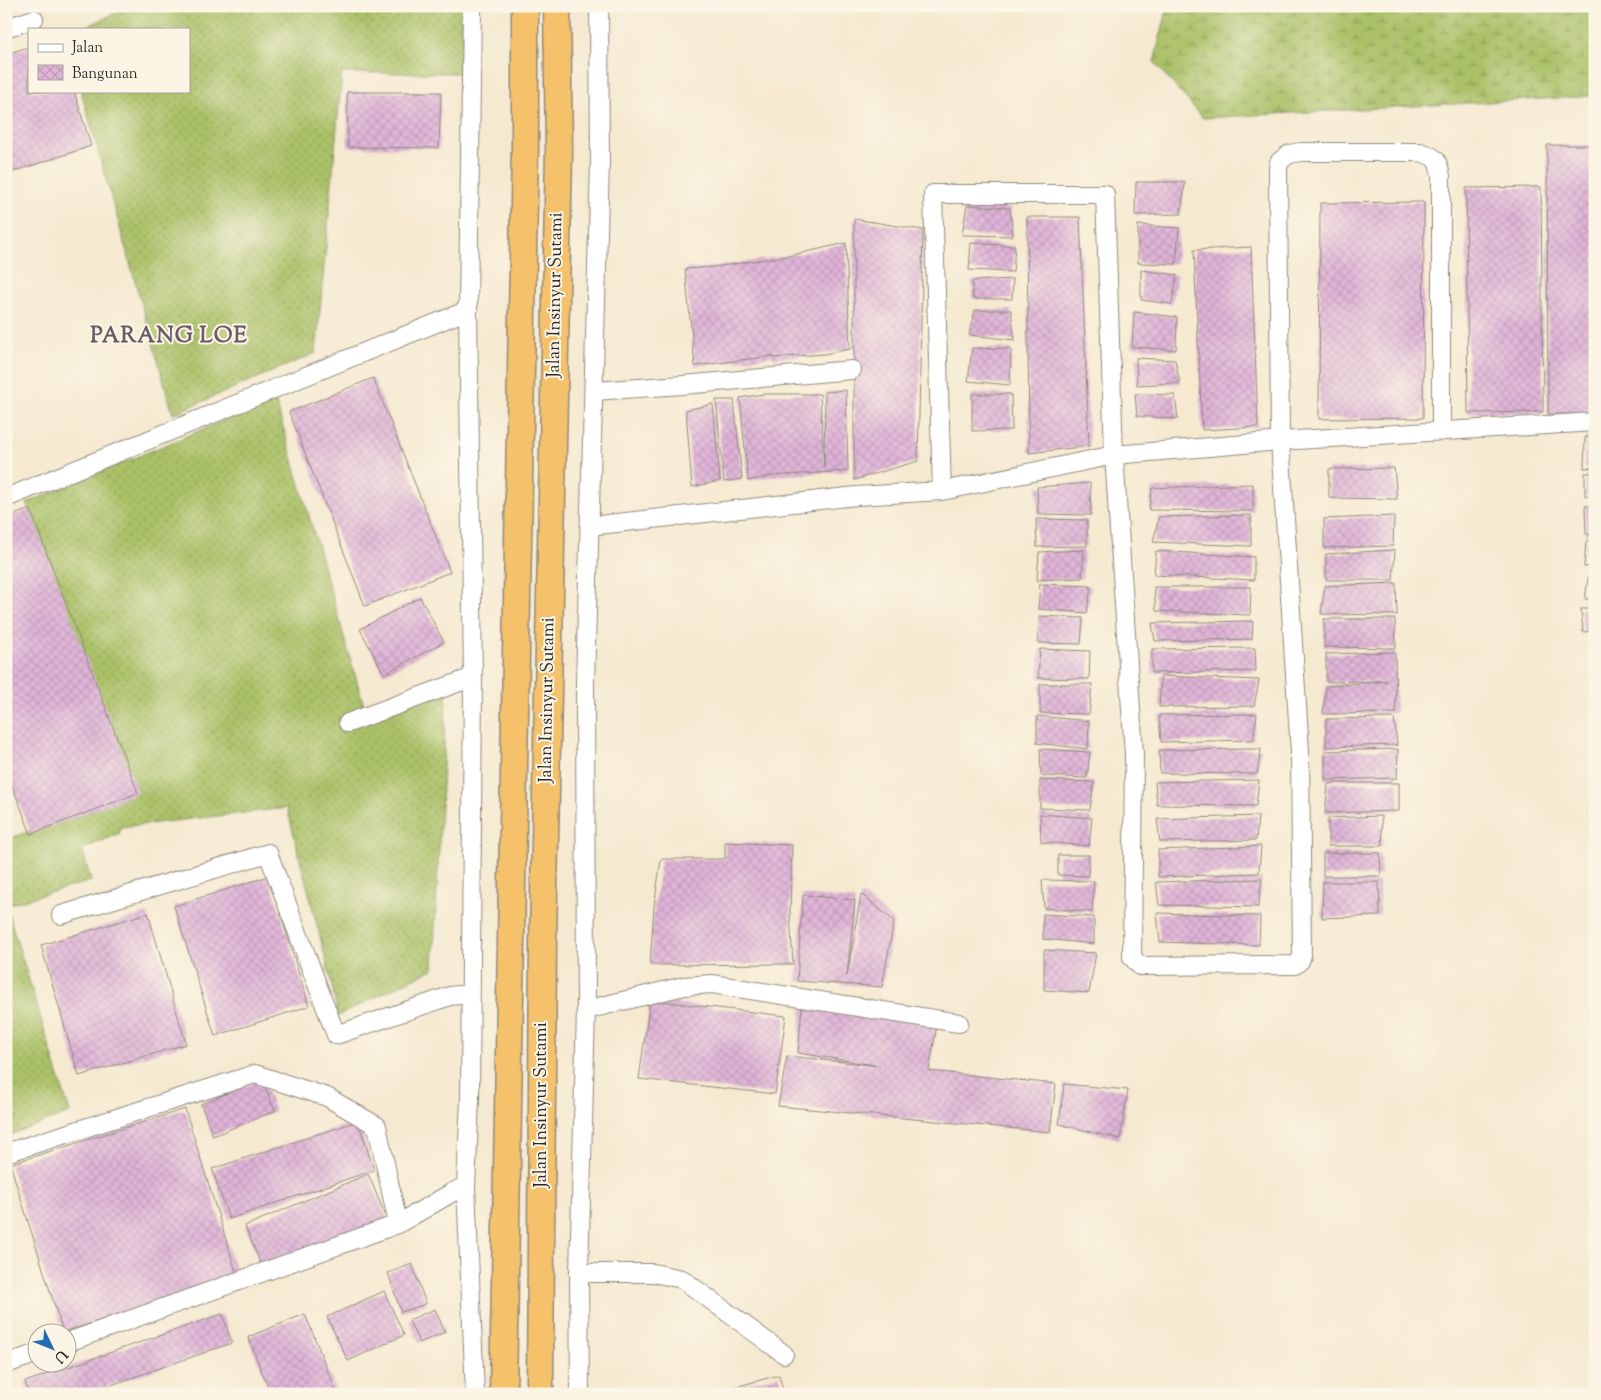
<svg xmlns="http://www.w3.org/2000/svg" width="1601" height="1400" viewBox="0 0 1601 1400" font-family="'Sorts Mill Goudy',serif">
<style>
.grass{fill:url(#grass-dots);stroke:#6a7649}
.wetland{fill:url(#wetland-marsh);stroke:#6a7649}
.building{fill:url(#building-cross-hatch)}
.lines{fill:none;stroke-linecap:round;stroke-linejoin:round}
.minor-casing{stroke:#908a7e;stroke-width:20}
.highway-casing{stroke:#908a7e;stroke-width:29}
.minor{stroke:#fff;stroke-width:18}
.highway{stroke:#f5c16b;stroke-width:26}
.labels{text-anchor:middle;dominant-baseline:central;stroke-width:4;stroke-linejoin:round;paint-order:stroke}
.street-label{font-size:18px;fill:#2b2b2b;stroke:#fcf5e5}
.district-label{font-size:22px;font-weight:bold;letter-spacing:1px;fill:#6a5b68;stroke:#fcf5e5}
</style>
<defs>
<pattern id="grass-dots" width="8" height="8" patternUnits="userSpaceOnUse" patternTransform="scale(1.25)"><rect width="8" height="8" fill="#aac167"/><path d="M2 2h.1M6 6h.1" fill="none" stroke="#8b9d55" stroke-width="1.8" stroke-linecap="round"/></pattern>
<pattern id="wetland-marsh" width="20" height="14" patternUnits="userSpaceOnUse" patternTransform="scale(1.25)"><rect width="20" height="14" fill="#aac167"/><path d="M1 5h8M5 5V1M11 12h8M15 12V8" fill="none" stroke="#8b9d55"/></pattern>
<pattern id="building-cross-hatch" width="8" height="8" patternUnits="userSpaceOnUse" patternTransform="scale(1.25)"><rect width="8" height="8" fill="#e0b4d8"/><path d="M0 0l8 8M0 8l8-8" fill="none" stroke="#c09bba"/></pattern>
</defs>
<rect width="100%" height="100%" fill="#fcf5e5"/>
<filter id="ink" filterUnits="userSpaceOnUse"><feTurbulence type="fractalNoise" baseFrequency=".02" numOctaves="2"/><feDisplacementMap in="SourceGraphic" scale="10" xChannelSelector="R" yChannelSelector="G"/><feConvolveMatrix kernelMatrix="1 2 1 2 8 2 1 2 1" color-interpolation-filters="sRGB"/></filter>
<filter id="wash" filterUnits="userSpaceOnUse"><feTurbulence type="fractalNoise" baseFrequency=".0096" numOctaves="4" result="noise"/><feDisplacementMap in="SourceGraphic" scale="20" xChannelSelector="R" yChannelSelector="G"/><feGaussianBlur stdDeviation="1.12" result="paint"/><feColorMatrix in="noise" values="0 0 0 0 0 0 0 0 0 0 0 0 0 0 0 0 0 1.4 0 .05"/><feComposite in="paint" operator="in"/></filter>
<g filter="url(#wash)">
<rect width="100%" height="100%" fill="#f5e9d0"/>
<path class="grass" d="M131 6H465V73H342L316 353 173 414 81 91H189V29H81Z
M275 399 367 716 447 684 433 969 338 1016 329 972 287 808 121 827 119 834 82 849 91 881 6 905V840L135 792 27 503Z
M6 906 70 1113 6 1136Z"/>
<path class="wetland" d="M1168 6H1595V96L1203 118 1154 62Z"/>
<g id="blocks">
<path class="building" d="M6 6H22V7L6 12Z
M29 47V91H74L91 146 6 174V54Z
M347 92H441L439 148 348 147Z
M1547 145H1595V414H1548Z
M1136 182H1185L1181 214 1135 215Z
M1541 187 1543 412 1468 413 1466 188Z
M1424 202 1423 418 1319 419 1320 203Z
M967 205 1010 208 1013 236 962 235Z
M1027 217H1080L1089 446 1029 453Z
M854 219 923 230 918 461 854 480Z
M1138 225 1179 228 1176 264 1138 263Z
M846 243 850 349 824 354 773 358V356L695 366 685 269 714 267 793 255Z
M971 243 1015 246 1013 272 969 270Z
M1251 247 1258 427 1202 430 1194 250Z
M1141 270 1177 275 1172 304 1141 300Z
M1013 279 1012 299H973L972 281Z
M975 310H1011L1015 340 969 335Z
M1134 312 1177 317 1176 350 1132 347Z
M972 348 1011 349 1010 385 968 381Z
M1136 358 1175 360 1180 383 1137 385Z
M373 378 450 572 365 606 289 412Z
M846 390 848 471 772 476 748 481 740 398 763 394H820L824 466 825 392Z
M972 394H1011L1012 430 972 431Z
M1135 394 1175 395 1178 419 1137 416Z
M716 400H734L742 479 724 482Z
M713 404 720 481 692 487 686 410Z
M1585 437H1595V467L1584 468Z
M1394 468 1397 499 1329 498V469Z
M1585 473H1595V496H1585Z
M1090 483 1091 515 1038 514 1037 487Z
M1253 484V511L1149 510 1152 488Z
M1585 506H1595V535L1586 534Z
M30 509 138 793 31 834 6 770V518Z
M1251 515V546L1153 542 1159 517Z
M1394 516 1393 546 1324 548V519Z
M1036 519 1087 520V546L1037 547Z
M1586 541H1595V566L1584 567Z
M1084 550 1082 578 1037 580 1039 552Z
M1395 550 1393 580H1326V554Z
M1156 551 1254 557V580L1154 575Z
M1589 573H1595V599H1585Z
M1396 583 1397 615 1321 614 1325 586Z
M1040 584 1091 586 1087 613 1038 609Z
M1154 587H1251L1250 615 1156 611Z
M420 597 444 642 384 674 360 629Z
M1581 609H1595V631L1583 632Z
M1039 616 1083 618 1081 644 1038 643Z
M1324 619H1395L1396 648 1324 647Z
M1253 621 1252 639 1155 641 1152 623Z
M1255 648 1256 671 1152 673V649Z
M1040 649 1090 651 1089 679 1038 678Z
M1395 652 1396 713 1323 714 1326 686 1387 681 1326 682V654Z
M1161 676 1259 680 1254 706 1159 707Z
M1040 684H1092L1089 714 1040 713Z
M1257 714 1253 740 1161 742 1159 715Z
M1037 716 1089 721 1088 749 1037 743Z
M1394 718 1397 745 1326 747V719Z
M1040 749 1090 752 1087 778 1041 776Z
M1261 749 1257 774 1160 773 1159 750Z
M1398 749 1397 778 1325 780V751Z
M1040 780 1094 782 1090 810 1040 808Z
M1259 780 1256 806 1157 805 1155 782Z
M1330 783H1399V811L1325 813 1328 785Z
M1040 814 1092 818 1089 846 1041 842Z
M1258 816 1256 840 1160 842 1157 819Z
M1381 816 1383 846H1328V818Z
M725 842 792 845 790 913 793 964 650 965 654 907 661 859H725Z
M1261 846 1259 873 1158 877V850Z
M1323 853H1380L1381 876H1323Z
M1058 855H1089L1088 876 1058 875Z
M269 876 309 1006 215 1036 174 906Z
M1262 879 1258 907 1159 905 1156 882Z
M1042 880 1094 881 1092 912 1044 908Z
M1323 882H1379L1380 916 1322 918Z
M861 894 894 921 882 987 797 981 803 895 855 900 847 976Z
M148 913 186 1044 79 1076 41 945Z
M1157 913 1260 916 1259 945 1160 942Z
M1043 914 1094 917V944L1043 939Z
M1044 950 1096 953 1089 993 1044 990Z
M650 1000 786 1016 775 1094 639 1079Z
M802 1006 937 1025 929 1071 1056 1084 1050 1132 778 1106 787 1056 881 1066 798 1053Z
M262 1079 275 1111 213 1136 201 1104Z
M1064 1084 1128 1090 1120 1139 1059 1124Z
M185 1109 238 1278 63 1332 10 1164Z
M358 1121 374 1170 229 1219 212 1169Z
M368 1174 387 1219 264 1272 245 1226Z
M412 1264 426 1304 401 1312 388 1273Z
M384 1291 404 1335 348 1361 327 1317Z
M435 1309 445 1332 419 1343 409 1320Z
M222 1314 232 1343 85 1394H29L25 1382Z
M305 1314 337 1394H271L248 1337Z
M779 1375 784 1394H732L731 1388Z"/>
</g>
</g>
<g filter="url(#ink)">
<use href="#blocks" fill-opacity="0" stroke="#908a7e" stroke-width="1"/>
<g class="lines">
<defs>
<path id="minor" d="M472 6 468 310 473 677 470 1099 466 1186 475 1394
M6 28 34 19
M594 391 683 385 852 370
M942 491 933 194H1105L1114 455 1134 754 1132 957 1140 966 1295 965 1300 961 1302 955 1300 752 1280 441 1278 169 1279 162 1289 154 1301 152H1420C1437 157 1438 160 1441 176V432
M6 498 468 310
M590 526 856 496 942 491 1114 455 1280 441 1595 422
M348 723 473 677
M61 915 268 853 336 1035 450 996 470 994
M586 1010 684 986 712 984 959 1023
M6 1153 255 1074 327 1097 377 1126 398 1224
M579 1273H653L682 1279 784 1354
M68 1342 398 1224 453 1192 466 1186
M6 1364 38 1353
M580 1394 579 1273 586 1010 585 682 600 163 599 6"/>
<path id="highway" d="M503 1394 525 144V6
M540 1394 543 941 559 152 557 6"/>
</defs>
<use href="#minor" class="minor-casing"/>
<use href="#highway" class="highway-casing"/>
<use href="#minor" class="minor"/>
<use href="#highway" class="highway"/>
</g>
</g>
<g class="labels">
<g class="street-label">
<text transform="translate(556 295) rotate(-89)">Jalan Insinyur Sutami</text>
<text transform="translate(548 700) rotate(-89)">Jalan Insinyur Sutami</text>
<text transform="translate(542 1105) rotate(-90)">Jalan Insinyur Sutami</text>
</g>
<g class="district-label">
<text x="169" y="337">PARANG LOE</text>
</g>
</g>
<rect width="1601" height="1400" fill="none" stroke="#fcf5e5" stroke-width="25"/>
<rect x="28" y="28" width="162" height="65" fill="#fcf5e5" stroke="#a8a49b"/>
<rect x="38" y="44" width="25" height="8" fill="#ffffff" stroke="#a8a49b"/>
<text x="72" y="52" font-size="15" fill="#2b2b2b">Jalan</text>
<rect x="38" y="65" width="25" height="15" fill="url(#building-cross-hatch)" stroke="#a8a49b"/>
<text x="72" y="78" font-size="15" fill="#2b2b2b">Bangunan</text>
<g transform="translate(52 1348) rotate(133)"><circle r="24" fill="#fcf5e5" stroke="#a8a49b"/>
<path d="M0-4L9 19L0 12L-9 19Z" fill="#1f6fb2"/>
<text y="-8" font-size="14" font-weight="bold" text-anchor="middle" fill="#2b2b2b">U</text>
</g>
</svg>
